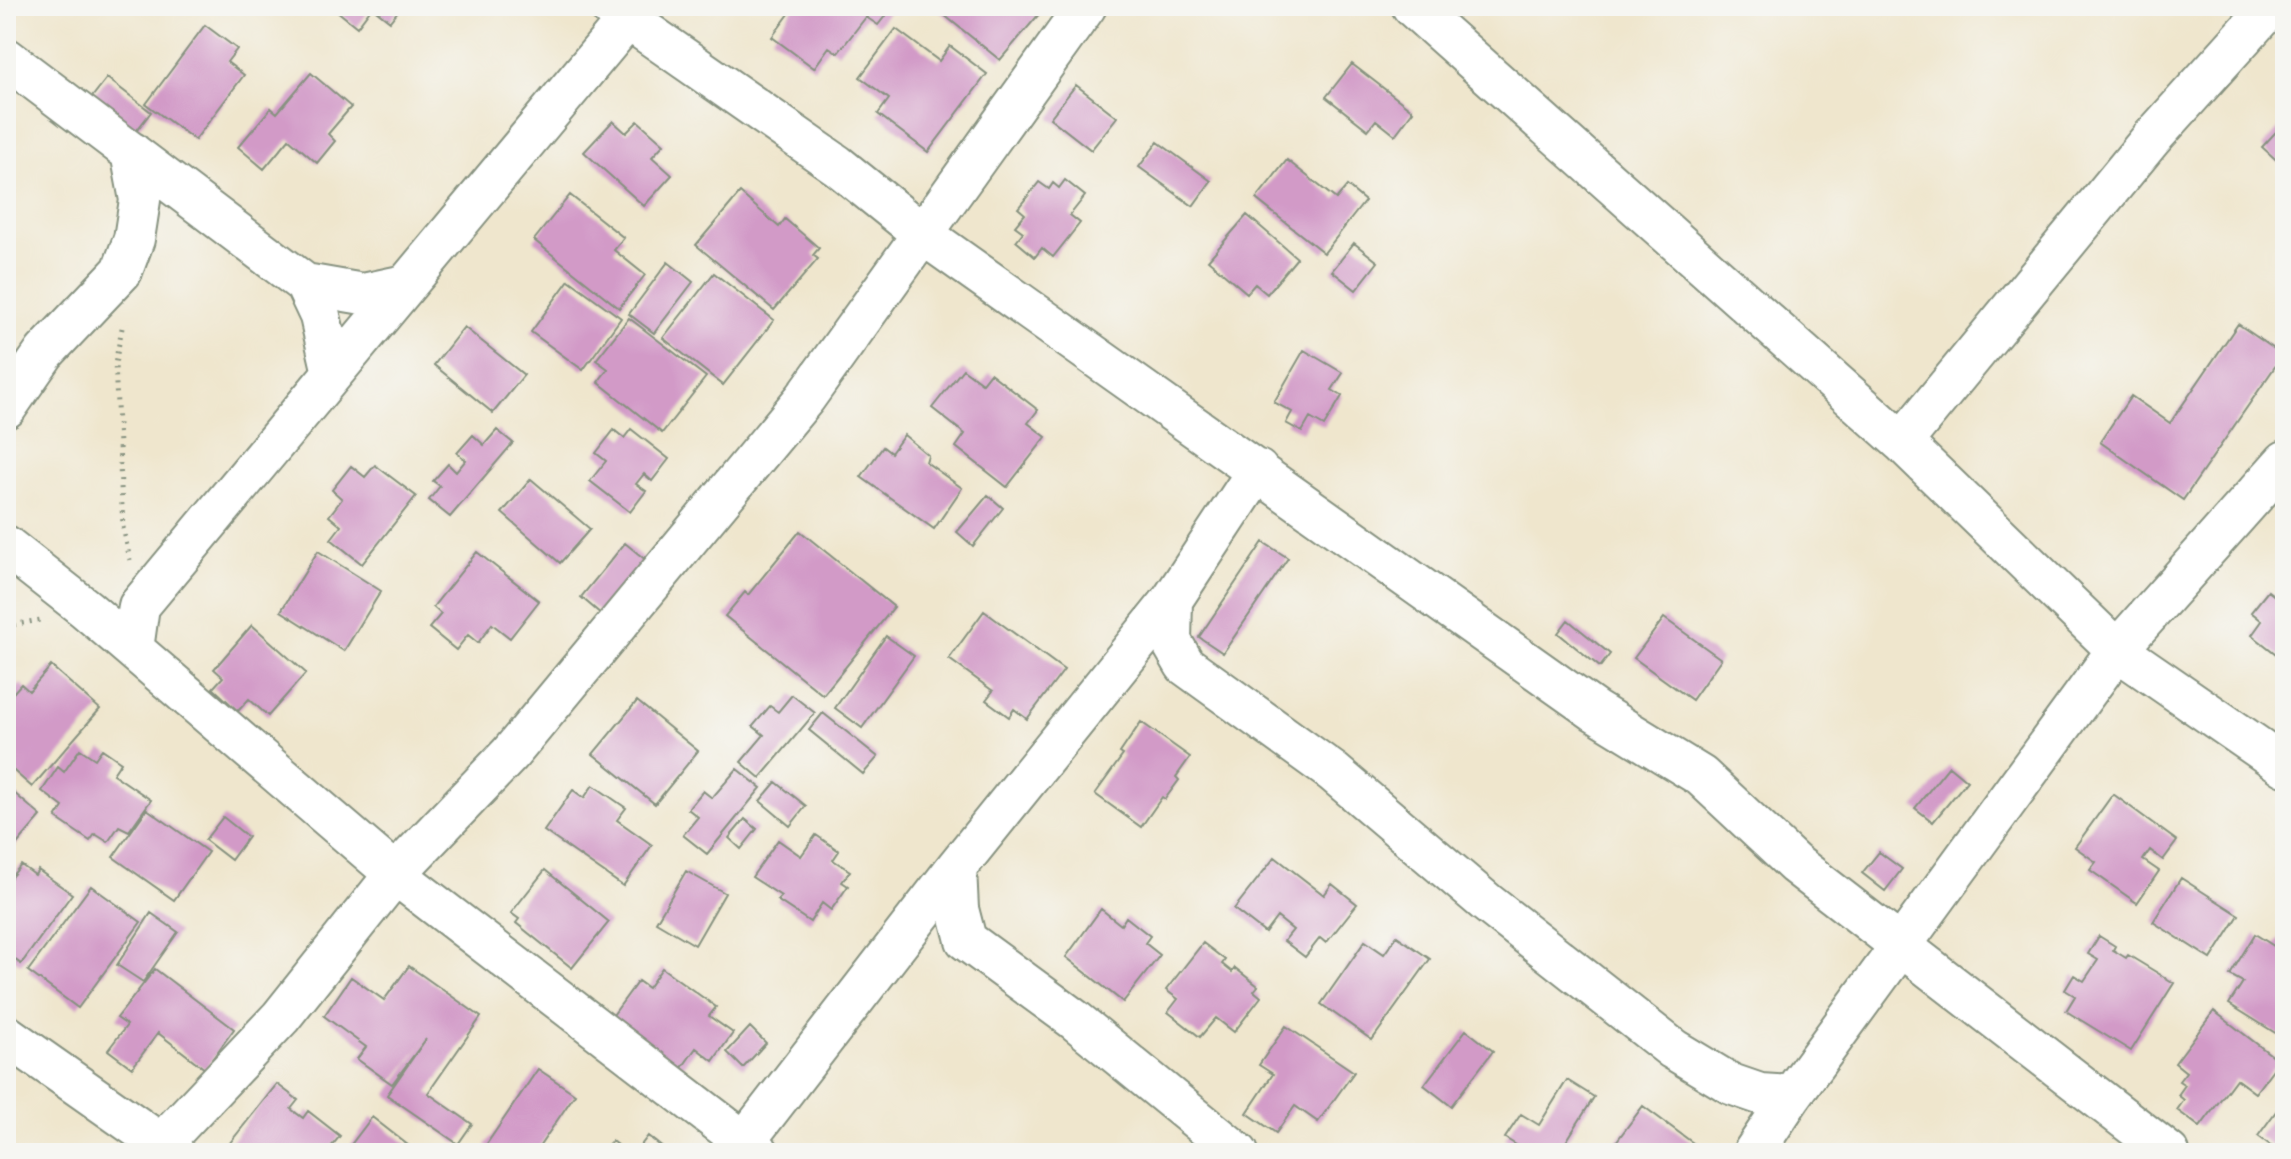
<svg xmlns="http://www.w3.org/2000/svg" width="2291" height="1159" viewBox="0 0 2291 1159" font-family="Kalam,sans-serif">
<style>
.building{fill:#d29ac7}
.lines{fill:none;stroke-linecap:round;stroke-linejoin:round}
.minor-casing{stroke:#879280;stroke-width:44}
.path{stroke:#879280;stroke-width:5;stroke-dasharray:2 6;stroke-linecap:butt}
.minor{stroke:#fff;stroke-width:40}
</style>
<rect width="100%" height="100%" fill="#f6f6f2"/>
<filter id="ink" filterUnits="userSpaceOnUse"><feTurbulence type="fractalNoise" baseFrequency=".0125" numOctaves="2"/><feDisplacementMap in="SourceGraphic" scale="16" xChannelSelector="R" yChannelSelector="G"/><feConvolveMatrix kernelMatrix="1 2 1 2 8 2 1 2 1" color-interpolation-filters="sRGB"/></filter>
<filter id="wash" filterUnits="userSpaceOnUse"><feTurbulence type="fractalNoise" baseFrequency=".006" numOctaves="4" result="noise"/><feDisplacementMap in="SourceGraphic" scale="32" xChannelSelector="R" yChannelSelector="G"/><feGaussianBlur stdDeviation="1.8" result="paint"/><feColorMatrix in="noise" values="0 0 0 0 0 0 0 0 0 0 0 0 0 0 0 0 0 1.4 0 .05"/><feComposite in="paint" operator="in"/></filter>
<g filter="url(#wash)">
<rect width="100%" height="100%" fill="#efe6cd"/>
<g id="blocks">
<path class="building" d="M331 6H402L390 21 372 7 357 27Z
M795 6H893L878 25 866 17 838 53 829 47 814 68 772 37Z
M933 6H1032L1040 13 1000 60Z
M205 25 237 49 227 62 244 75 195 140 146 104Z
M896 29 939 61 950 46 987 74 928 152 878 114 889 99 860 77Z
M1352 64 1413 111 1395 135 1376 120 1368 130 1326 97Z
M311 73 351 107 328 134 335 141 317 163 289 139 264 169 238 147 271 108 277 113Z
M107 78 151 112 133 135 89 101Z
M1076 85 1117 117 1091 150 1050 118Z
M613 121 626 133 638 121 664 144 652 157 672 175 644 206 584 152Z
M2285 122V168L2262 147Z
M1158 142 1211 181 1193 206 1139 167Z
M1287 160 1336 199 1347 186 1365 201 1324 253 1256 199Z
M1065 180 1085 196 1070 215 1080 223 1053 257 1042 248 1035 257 1016 241 1023 232 1015 226 1025 214 1018 208 1039 182 1049 189 1053 183 1059 188Z
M740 193 779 227 785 219 819 248 813 255 818 259 774 310 696 245Z
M570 195 624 238 614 250 645 275 619 308 534 240Z
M1247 215 1297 258 1267 294 1255 284 1247 293 1208 260Z
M1354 243 1378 262 1356 290 1332 271Z
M668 262 693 282 654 333 629 314Z
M714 273 774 320 723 385 663 338Z
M569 280 621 318 583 370 531 332Z
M629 318 706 377 662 433 598 382 608 369 596 360Z
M2238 324 2283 355 2183 500 2100 442 2131 396 2170 423Z
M464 327 524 375 493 413 434 365Z
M1304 350 1343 373 1332 390 1342 396 1324 426 1310 418 1302 432 1286 423 1292 412 1274 402Z
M963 369 982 383 990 373 1038 410 1028 423 1046 437 1007 487 956 447 965 434 932 408Z
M631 429 669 459 652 481 644 474 636 484 646 491 630 512 590 481 606 461 596 453 614 430 624 438Z
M497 430 513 443 450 517 429 500 440 486 433 481 448 464 456 472 466 460 457 453 473 435 484 445Z
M904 435 928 455 926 462 962 488 934 529 861 477 883 447 891 453Z
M375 465 416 496 362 564 331 539 341 526 329 516 342 499 332 490 351 466 365 477Z
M531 479 590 529 560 563 502 513Z
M988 495 1003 508 973 546 957 532Z
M800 531 894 607 823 695 725 616 745 592 748 595Z
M1263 542 1288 558 1223 653 1199 637Z
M625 543 653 566 608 620 581 597Z
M318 551 381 591 344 651 281 611Z
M477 552 539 601 510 638 492 624 478 643 468 635 456 650 429 628 441 614 433 607Z
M2268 591 2280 600 2285 593V651L2280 657 2252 635 2262 621 2251 612Z
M984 611 1064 670 1027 719 1014 709 1009 717 986 700 993 691 949 659Z
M1664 618 1721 659 1692 700 1634 658Z
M1568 620 1610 654 1600 667 1558 633Z
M252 625 306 673 268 716 249 699 238 711 213 688 223 677 214 669Z
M886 636 914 656 862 728 835 708Z
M51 666 100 709 32 787 6 764V701L21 684 29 691Z
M792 695 815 713 760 778 741 762 764 735 753 726 770 706 778 712Z
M637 701 698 751 655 804 593 754Z
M823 713 878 757 863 774 809 730Z
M1141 722 1190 757 1176 777 1179 780 1165 799 1162 797 1141 827 1095 794 1123 755 1120 753Z
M80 749 95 759 102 749 121 762 113 774 151 800 129 831 119 826 108 842 95 834 90 841 56 818 63 807 42 791 58 767 64 772Z
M1949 766 1967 781 1933 822 1915 808Z
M737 769 761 788 707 854 683 835 698 817 688 809 703 791 712 798Z
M776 782 806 806 790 826 760 801Z
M593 785 626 808 617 820 652 845 623 886 544 831 573 790 584 798Z
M6 786 41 816 6 857Z
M2113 794 2177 841 2163 860 2150 850 2143 860 2159 871 2137 903 2090 870 2096 862 2075 847Z
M147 809 208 852 174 900 113 857Z
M223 817 248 837 231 860 205 840Z
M745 819 757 829 741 849 729 838Z
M816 835 839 851 833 860 850 871 842 882 848 886 831 910 822 903 810 922 777 900 781 896 752 877 778 840 801 856Z
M1879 852 1902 869 1885 891 1862 873Z
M1275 857 1324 895 1332 884 1357 904 1326 943 1320 938 1305 957 1284 941 1293 930 1277 917 1265 933 1234 909Z
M21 865 35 875 38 870 72 894 21 964 6 953V873L11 877Z
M545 870 609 922 572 968 516 923 519 919 511 913Z
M686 871 725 893 695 945 656 922Z
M2181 878 2239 915 2211 959 2153 922Z
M91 886 141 922 78 1008 28 971Z
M1101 909 1121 925 1126 917 1150 936 1145 943 1160 955 1123 1002 1066 957Z
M151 913 178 932 143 982 117 965Z
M2255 934 2274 946 2279 938 2285 942V1039L2229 1004 2243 982 2230 975Z
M1397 936 1430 959 1372 1040 1321 1004 1365 941 1384 954Z
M2099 936 2115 946 2113 950 2126 958 2128 955 2174 983 2131 1051 2066 1011 2075 996 2065 990 2074 975 2084 981 2098 960 2088 954Z
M1203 943 1225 960 1222 964 1232 972 1235 968 1258 986 1254 991 1261 997 1234 1032 1216 1018 1200 1037 1168 1012 1178 999 1166 990Z
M409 966 481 1017 428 1093 472 1124 458 1144 387 1095 426 1039 392 1084 357 1059 366 1047 324 1016 351 977 384 1000Z
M662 968 716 1007 709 1016 733 1033 713 1061 696 1048 681 1069 611 1018 638 981 648 988Z
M155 969 234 1029 205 1069 158 1033 132 1068 108 1050 127 1025 117 1018Z
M2214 1011 2279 1061 2255 1093 2236 1079 2200 1127 2177 1110 2184 1100 2178 1095 2185 1085 2179 1081 2186 1072 2175 1063Z
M1286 1026 1354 1072 1318 1122 1295 1106 1276 1133 1247 1113 1273 1074 1259 1065Z
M750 1027 766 1043 743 1068 727 1052Z
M1466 1030 1493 1051 1451 1106 1424 1085Z
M538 1069 575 1094 535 1153H498L486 1145Z
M1567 1080 1594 1097 1559 1153H1529L1505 1138 1521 1114 1539 1125Z
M277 1084 298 1100 291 1109 303 1118 308 1111 340 1136 326 1153H241L229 1144Z
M2285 1099V1153H2281L2258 1136Z
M1643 1106 1697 1146 1691 1153H1630L1616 1142Z
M372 1117 409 1146 403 1153H350L347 1150Z
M648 1136 669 1153H635Z
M612 1141 627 1153H602Z"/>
</g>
</g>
<g filter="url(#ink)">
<use href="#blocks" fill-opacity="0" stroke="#879280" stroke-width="2"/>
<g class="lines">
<defs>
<path id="minor" d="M609 6 837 165 924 235 1595 711 1701 776 1795 864 2169 1153
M1412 6 1902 442 2117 650 2285 766
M6 58 305 284 320 316 333 373
M305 284 363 294 405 285
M6 408 45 352 122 271 134 239 140 200 131 152
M1902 442 2151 139 2271 6
M6 546 86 609 395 874 759 1153
M1172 600 1171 641 1185 665 1333 772 1487 903 1673 1049 1731 1084 1760 1094 1791 1096
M133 649 139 606 627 20
M956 868 958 909 966 940 1075 1020 1238 1153
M6 1035 174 1153
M745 1141 956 868 1172 600 1258 470
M162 1143 281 1017 395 874 510 754 805 398 1086 6
M1753 1153 1791 1096 2117 650 2285 461"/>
</defs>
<use href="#minor" class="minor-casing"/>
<path class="path" d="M122 328 115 364 123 527 130 560
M6 626 40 620"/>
<use href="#minor" class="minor"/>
</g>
</g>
<rect width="2291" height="1159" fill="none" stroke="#f6f6f2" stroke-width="32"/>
</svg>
